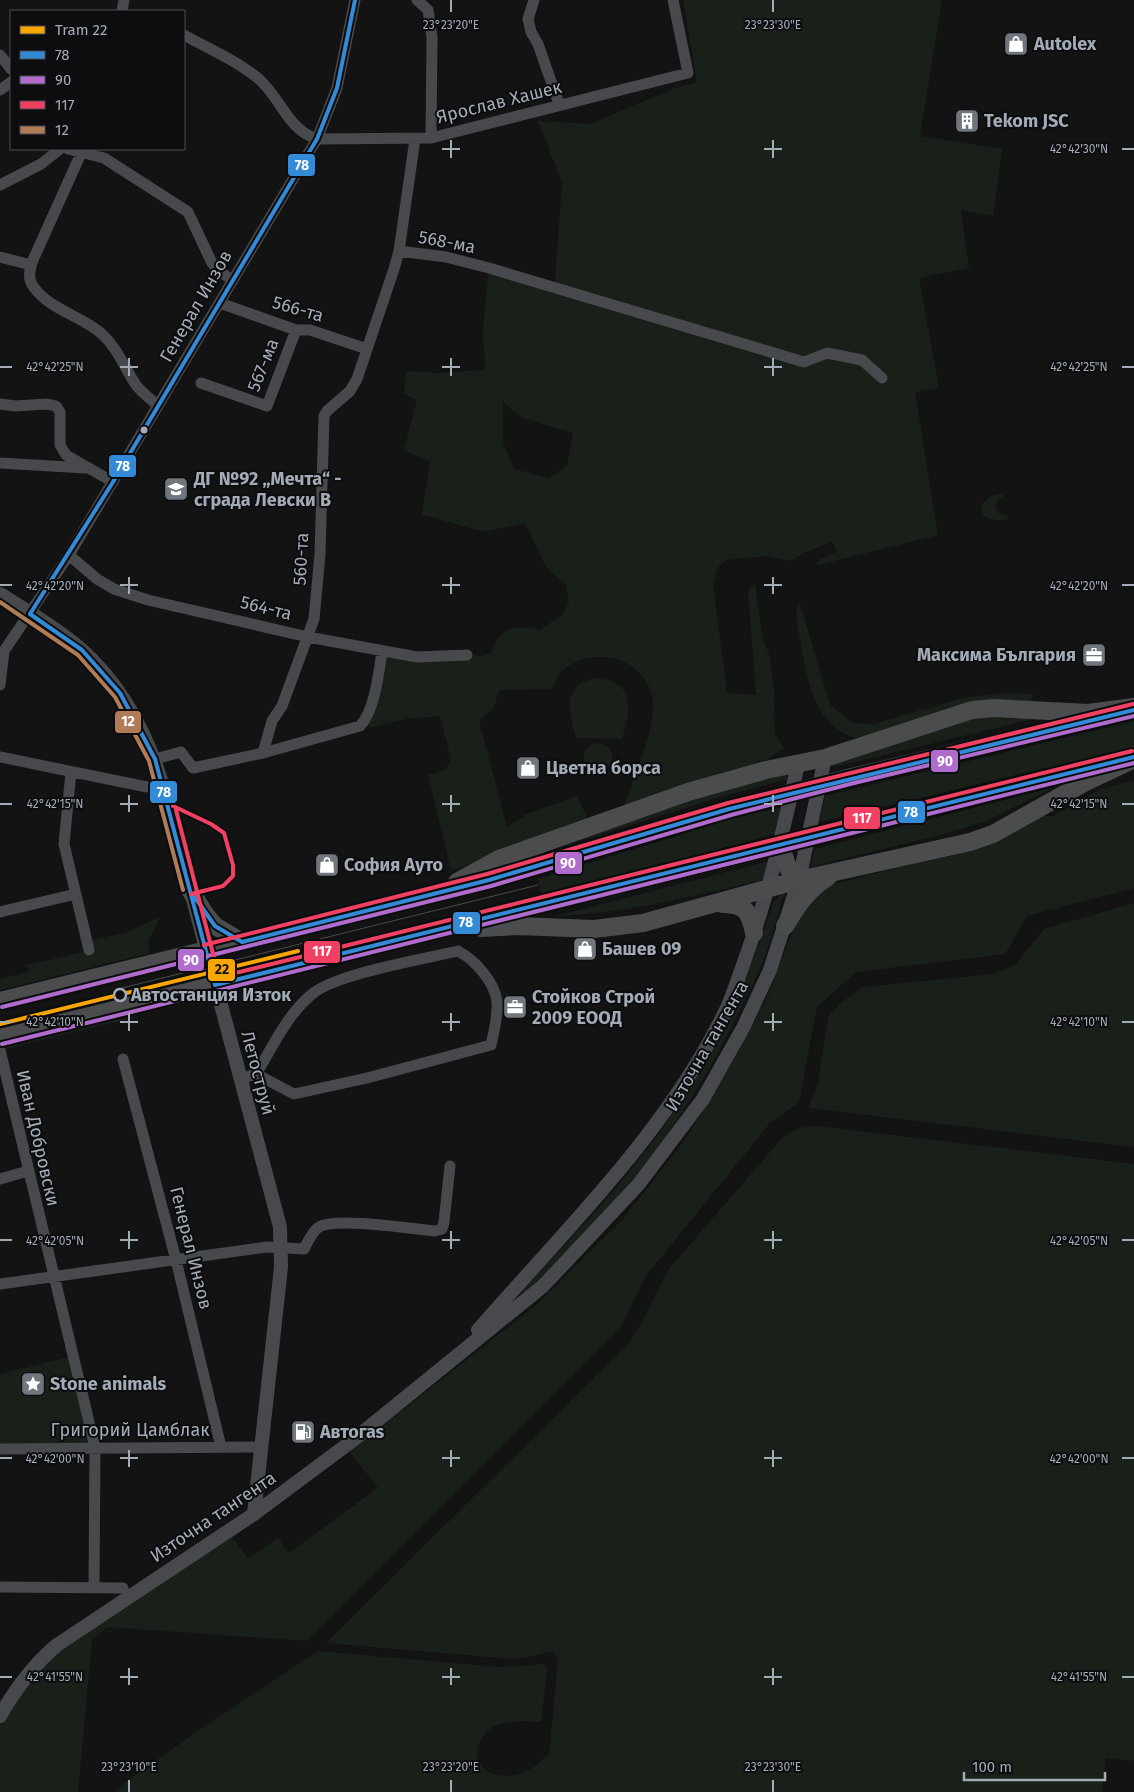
<svg xmlns="http://www.w3.org/2000/svg" width="1134" height="1792" viewBox="0 0 1134 1792" font-family="'Fira Sans',sans-serif">
<style>
.green{fill:#192019;fill-rule:evenodd}
.lines{fill:none;stroke-linecap:round;stroke-linejoin:round}
.minor{stroke:#47494c;stroke-width:11}
.tertiary{stroke:#47494c;stroke-width:14}
.primary{stroke:#4a4c4e;stroke-width:18}
.tram{stroke:#47494b;stroke-width:1}
.primary-bridge{stroke:#4a4c4e;stroke-width:18}
.bus-1-casing{stroke:#0d0d0f;stroke-width:8}
.bus-2-casing{stroke:#0d0d0f;stroke-width:8}
.bus-3-casing{stroke:#0d0d0f;stroke-width:8}
.bus-4-casing{stroke:#0d0d0f;stroke-width:8}
.bus-1{stroke:#338bd7;stroke-width:4}
.bus-2{stroke:#b06ccc;stroke-width:4}
.bus-3{stroke:#f24062;stroke-width:4}
.bus-4{stroke:#b07c57;stroke-width:4}
.tram-1-casing{stroke:#0d0d0f;stroke-width:8}
.tram-1{stroke:#f7a600;stroke-width:4}
.ticks{fill:none;stroke:#a2abb6;stroke-width:2}
.bus-dot{fill:#a2abb6;stroke:#0d0d0f;stroke-width:2}
.stop-dot{fill:#0d0d0f;stroke:#a2abb6;stroke-width:2.5}
.labels{text-anchor:middle;dominant-baseline:central;stroke-width:4;stroke-linejoin:round;paint-order:stroke}
.poi-label{font-size:18px;font-weight:bold;fill:#a2abb6;stroke:#0d0d0f;text-anchor:start}
.street-label{font-size:18px;fill:#a2abb6;stroke:#0d0d0f}
.stop-label{font-size:18px;font-weight:bold;fill:#a2abb6;stroke:#0d0d0f;text-anchor:start}
.ticks-label{font-size:12px;text-anchor:middle;fill:#a2abb6;stroke:#0d0d0f;stroke-width:4;stroke-linejoin:round;paint-order:stroke}
.line-badge{stroke:#0d0d0f;stroke-width:2}
.badge-label{font-size:14px;text-anchor:middle;font-weight:bold;fill:#fff}
.pale-badge-label{font-size:14px;text-anchor:middle;font-weight:bold;fill:#111}
</style>
<rect width="100%" height="100%" fill="#131313"/>
<path class="green" d="M683 0H942L920 136 1002 149 993 216 961 210 969 268 919 278 939 388 915 392 938 535 815 566 819 560 837 552 832 542 806 552 790 561 767 556 726 560 718 567 713 585 727 693 756 695 748 590 755 584 762 636 770 657 774 691 775 734 784 748 767 759 623 809C632 781 655 731 653 703 650 658 592 642 561 672 557 676 555 684 552 689L499 690 494 708 479 721 507 827 527 814 577 796 588 820 451 871 428 775 446 770 451 759 440 716 406 719 369 728 382 651 481 656 491 653C501 626 514 624 540 630L563 614 569 602 566 585 546 567 525 523 483 532 422 514 430 462 404 450 417 400 404 394 406 371 438 373 485 370 483 329 489 268 554 294 562 183 538 121 590 124 673 89 697 82ZM503 402 522 418 573 433 567 466 549 478 514 469 503 443Z
M1003 493 1004 497 998 500 995 506C997 513 1000 515 1007 515L1008 519C976 526 971 498 1003 493Z
M800 604 830 705 853 723 873 724 967 697 1006 693 1033 694 1032 702 863 738C809 736 804 658 796 617L797 607Z
M598 678C637 682 630 713 622 739L576 738C569 712 560 683 598 678Z
M1045 716 855 762 832 767 833 759 969 717Z
M1134 721V747L819 822 825 796Z
M584 757a14 14 0 1 1 28 0a14 14 0 1 1-28 0Z
M788 772 786 780 723 796 560 847 680 801Z
M1134 780V888L1027 916 1005 954 856 972 817 1007 799 1102 770 1123 645 1277 621 1327 307 1641 107 1627 92 1640 78 1792H0V1716L37 1662 227 1531 248 1559 278 1538 289 1553 378 1488 350 1452 535 1306 623 1219 685 1140 730 1067 767 998 801 910 817 893 834 884 977 847 1042 815 1051 817 1101 789Z
M1055 787 986 821 940 835 810 867 815 849Z
M782 807 777 833 673 862 542 895 538 879 732 819Z
M770 861 765 879C696 895 627 914 555 916Z
M785 890C778 913 772 937 764 959 758 975 749 991 741 1007 690 1116 616 1212 526 1292L520 1293C564 1246 609 1199 648 1148 704 1075 745 989 774 902Z
M1134 903V1147L808 1108 818 1084 828 1017 842 1002 863 987 993 974 1015 965 1044 929Z
M160 917 148 941 150 953 0 990V979L29 972 27 965 95 949 92 940 125 933Z
M148 1014 6 1049 7 1045 80 1026Z
M817 1126 1134 1164V1761L1106 1758 1102 1792H115L131 1778 208 1724 318 1651 499 1667 543 1664 546 1666 547 1671 541 1722C526 1721 511 1720 496 1725 491 1727 485 1733 482 1738 461 1775 516 1792 546 1756H549L558 1658 552 1652 524 1658H500L326 1643 627 1345 638 1330 668 1270 783 1137 799 1128Z
M73 1356 95 1447 0 1449V1374Z"/>
<g class="lines">
<path class="minor" d="M417 0 428 10 432 37 431 138
M534 0 528 19 531 32 538 44 559 104
M122 11 124 0
M184 35C209 49 238 61 260 80 281 99 288 130 317 139L431 138 688 73 673 0
M0 55 11 69
M0 90 11 82
M68 149 104 158 188 212 212 263 219 271 231 279
M83 149 33 260C30 268 27 278 33 286 49 310 81 315 102 334 118 349 124 367 136 385 142 393 151 399 158 406
M0 185 41 164 60 149
M399 251 446 257 489 268 804 362 827 353 862 360 882 378
M0 257 31 265
M220 303 296 330H310L367 349
M201 383 267 406 296 330
M0 404 15 406 47 404 56 406 60 412V445L66 455 113 482
M0 463 85 468
M69 555 97 579 114 589 148 600 308 637 417 657 467 655
M0 685 4 651 69 555 317 139 337 88 355 0
M263 753 360 726C375 710 379 672 382 651
M0 757 147 787
M155 759 181 752 193 768 263 753 272 721 282 706 314 619 320 554 324 416 327 411 350 391 357 379 394 269 399 251 415 139
M71 772 64 844 89 950
M0 912 76 894
M0 1050 95 1447 94 1587
M123 1059 176 1260 221 1447
M240 1079 256 1074 294 1094 367 1078 491 1045C494 1031 498 1017 497 1002 495 982 475 960 458 951 424 959 334 974 311 995 287 1015 272 1048 256 1074
M0 1179 28 1171
M0 1284 267 1247 304 1249C308 1242 312 1231 319 1227 336 1217 413 1229 435 1231L442 1229 444 1222 450 1166
M0 1449 261 1447
M0 1587 123 1588"/>
<path class="tertiary" d="M0 594C27 611 58 629 82 650 123 687 149 738 164 790L280 1227 281 1267 254 1514
M478 1330C565 1230 665 1134 724 1014 732 999 737 981 743 965 767 899 783 832 798 764
M0 1716C16 1688 33 1665 57 1645L254 1514 352 1441 543 1286 638 1185 703 1099 743 1028 770 970 799 880 825 758"/>
<path class="primary" d="M852 777 1097 719
M845 828 1104 765
M780 844 788 868 799 880
M457 882 499 859 688 792 766 770 825 758 972 710 994 708 1088 713 1134 707
M189 888 205 914 215 926 242 942
M722 904C746 904 750 912 754 933
M785 926C797 906 808 889 828 877
M481 928 518 926 594 929 643 923 799 880 970 842 993 834 1084 783 1134 759
M0 1001 489 880 729 809
M0 1038 746 854"/>
<path class="tram" d="M118 989 538 885"/>
<path class="primary-bridge" d="M729 809 852 777
M746 854 845 828"/>
<defs>
<path id="bus-1" d="M30 614 82 650 120 693 155 759 215 985 1134 757
M30 614 113 482 317 139 337 88 355 0
M194 896 215 926 242 942 489 880 729 809 1134 710"/>
<path id="bus-2" d="M2 1007 491 886 731 815 854 783 1134 716
M2 1044 1134 763"/>
<path id="bus-3" d="M173 806 211 824 224 833 233 865V876L223 886 191 894
M176 810 219 977 1132 751
M204 945 487 874 728 803 1133 704"/>
<path id="bus-4" d="M0 602 78 655 115 697 149 761 183 890"/>
</defs>
<use href="#bus-1" class="bus-1-casing"/>
<use href="#bus-2" class="bus-2-casing"/>
<use href="#bus-3" class="bus-3-casing"/>
<use href="#bus-4" class="bus-4-casing"/>
<use href="#bus-1" class="bus-1"/>
<use href="#bus-2" class="bus-2"/>
<use href="#bus-3" class="bus-3"/>
<use href="#bus-4" class="bus-4"/>
<defs>
<path id="tram-1" d="M0 1024 298 951"/>
</defs>
<use href="#tram-1" class="tram-1-casing"/>
<use href="#tram-1" class="tram-1"/>
</g>
<path class="ticks" d="M451 0V12M773 0V12M451 140V158M773 140V158M442 149H460M764 149H782M1122 149H1134M129 358V376M451 358V376M773 358V376M0 367H12M120 367H138M442 367H460M764 367H782M1122 367H1134M129 577V594M451 577V594M773 577V594M0 585H12M120 585H138M442 585H460M764 585H782M1122 585H1134M129 795V812M451 795V812M773 795V812M0 804H12M120 804H138M442 804H460M764 804H782M1122 804H1134M129 1013V1031M451 1013V1031M773 1013V1031M0 1022H12M120 1022H138M442 1022H460M764 1022H782M1122 1022H1134M129 1231V1249M451 1231V1249M773 1231V1249M0 1240H12M120 1240H138M442 1240H460M764 1240H782M1122 1240H1134M129 1450V1467M451 1450V1467M773 1450V1467M0 1458H12M120 1458H138M442 1458H460M764 1458H782M1122 1458H1134M129 1668V1685M451 1668V1685M773 1668V1685M0 1677H12M120 1677H138M442 1677H460M764 1677H782M1122 1677H1134M129 1780V1792M451 1780V1792M773 1780V1792"/>
<defs>
<symbol id="shop-square" viewBox="-11 -11 22 22"><rect x="-9" y="-9" width="18" height="18" rx="4" fill="#70767d" stroke="#0d0d0f"/><path d="M-5-2.5h2.3a2.7 3.5 0 0 1 5.4 0H5L5.5 6h-11ZM-1.5-2.5h3a1.5 2.3 0 0 0-3 0Z" fill="#fff"/></symbol>
<symbol id="building-square" viewBox="-11 -11 22 22"><rect x="-9" y="-9" width="18" height="18" rx="4" fill="#70767d" stroke="#0d0d0f"/><path d="M-4-6H4V6H1V3H-1V6H-4ZM-2.5-4.3h1.7v1.8h-1.7ZM.8-4.3h1.7v1.8H.8ZM-2.5-1h1.7V.8h-1.7ZM.8-1h1.7V.8H.8Z" fill="#fff"/></symbol>
<symbol id="school-square" viewBox="-11 -11 22 22"><rect x="-9" y="-9" width="18" height="18" rx="4" fill="#70767d" stroke="#0d0d0f"/><path d="M0-5L7-2L0 1L-7-2ZM-4 1L0 2.5L4 1V4Q0 6-4 4Z" fill="#fff"/></symbol>
<symbol id="office-square" viewBox="-11 -11 22 22"><rect x="-9" y="-9" width="18" height="18" rx="4" fill="#70767d" stroke="#0d0d0f"/><path d="M-6-3h4V-5.5h4V-3h4V5H-6ZM-1-4.5V-3h2v-1.5ZM-6 0V1H6V0Z" fill="#fff"/></symbol>
<symbol id="sight-square" viewBox="-11 -11 22 22"><rect x="-9" y="-9" width="18" height="18" rx="4" fill="#70767d" stroke="#0d0d0f"/><path d="M0-6L1.8-2.2L6-1.7L2.9 1.2L3.7 5.4L0 3.3L-3.7 5.4L-2.9 1.2L-6-1.7L-1.8-2.2Z" fill="#fff"/></symbol>
<symbol id="fuel-square" viewBox="-11 -11 22 22"><rect x="-9" y="-9" width="18" height="18" rx="4" fill="#70767d" stroke="#0d0d0f"/><path d="M-5.5-6h7V0h2V4h1.3V-2.5L3-4.5l.8-.8L6-3V5H2.5V1h-1V6h-7ZM-4.2-4.7v3.2H.2V-4.7Z" fill="#fff"/></symbol>
</defs>
<g fill-rule="evenodd">
<use href="#shop-square" x="1002" y="30" width="28" height="28"/>
<use href="#building-square" x="953" y="107" width="28" height="28"/>
<use href="#school-square" x="162" y="475" width="28" height="28"/>
<use href="#office-square" x="1080" y="641" width="28" height="28"/>
<use href="#shop-square" x="514" y="754" width="28" height="28"/>
<use href="#shop-square" x="313" y="851" width="28" height="28"/>
<use href="#shop-square" x="571" y="935" width="28" height="28"/>
<use href="#office-square" x="501" y="993" width="28" height="28"/>
<use href="#sight-square" x="19" y="1370" width="28" height="28"/>
<use href="#fuel-square" x="289" y="1418" width="28" height="28"/>
</g>
<circle class="bus-dot" cx="144" cy="430" r="4.5"/>
<circle class="stop-dot" cx="120" cy="995" r="6"/>
<g class="labels">
<g class="poi-label">
<text x="1034" y="44">Autolex</text>
<text x="984" y="121">Tekom JSC</text>
<text x="194" y="479">ДГ №92 „Мечта“ -<tspan x="194" dy="21">сграда Левски В</tspan></text>
<text x="1076" y="655" text-anchor="end">Максима България</text>
<text x="546" y="768">Цветна борса</text>
<text x="344" y="865">София Ауто</text>
<text x="602" y="949">Башев 09</text>
<text x="532" y="997">Стойков Строй<tspan x="532" dy="21">2009 ЕООД</tspan></text>
<text x="50" y="1384">Stone animals</text>
<text x="320" y="1432">Автогаѕ</text>
</g>
<g class="street-label">
<text transform="translate(499 102) rotate(-14)">Ярослав Хашек</text>
<text transform="translate(447 242) rotate(11)">568-ма</text>
<text transform="translate(196 306) rotate(-60)">Генерал Инзов</text>
<text transform="translate(298 309) rotate(16)">566-та</text>
<text transform="translate(263 365) rotate(-68)">567-ма</text>
<text transform="translate(301 559) rotate(-87)">560-та</text>
<text transform="translate(266 608) rotate(14)">564-та</text>
<text transform="translate(707 1046) rotate(-60)">Източна тангента</text>
<text transform="translate(258 1073) rotate(75)">Летоструй</text>
<text transform="translate(38 1138) rotate(77)">Иван Добровски</text>
<text transform="translate(191 1248) rotate(76)">Генерал Инзов</text>
<text x="130" y="1430">Григорий Цамблак</text>
<text transform="translate(213 1517) rotate(-34)">Източна тангента</text>
</g>
<g class="stop-label">
<text x="131" y="995">Автостанция Изток</text>
</g>
</g>
<g class="ticks-label">
<text x="451" y="29">23°23'20"E</text>
<text x="773" y="29">23°23'30"E</text>
<text x="1079" y="153">42°42'30"N</text>
<text x="55" y="371">42°42'25"N</text>
<text x="1079" y="371">42°42'25"N</text>
<text x="55" y="590">42°42'20"N</text>
<text x="1079" y="590">42°42'20"N</text>
<text x="55" y="808">42°42'15"N</text>
<text x="1079" y="808">42°42'15"N</text>
<text x="55" y="1026">42°42'10"N</text>
<text x="1079" y="1026">42°42'10"N</text>
<text x="55" y="1245">42°42'05"N</text>
<text x="1079" y="1245">42°42'05"N</text>
<text x="55" y="1463">42°42'00"N</text>
<text x="1079" y="1463">42°42'00"N</text>
<text x="55" y="1681">42°41'55"N</text>
<text x="1079" y="1681">42°41'55"N</text>
<text x="129" y="1771">23°23'10"E</text>
<text x="451" y="1771">23°23'20"E</text>
<text x="773" y="1771">23°23'30"E</text>
</g>
<g class="line-badge">
<rect x="287" y="153" width="29" height="24" rx="5" fill="#338bd7"/>
<rect x="108" y="454" width="29" height="24" rx="5" fill="#338bd7"/>
<rect x="114" y="710" width="28" height="24" rx="5" fill="#b07c57"/>
<rect x="930" y="749" width="29" height="24" rx="5" fill="#b06ccc"/>
<rect x="149" y="780" width="29" height="24" rx="5" fill="#338bd7"/>
<rect x="897" y="800" width="29" height="24" rx="5" fill="#338bd7"/>
<rect x="843" y="806" width="38" height="24" rx="5" fill="#f24062"/>
<rect x="554" y="851" width="29" height="24" rx="5" fill="#b06ccc"/>
<rect x="452" y="911" width="29" height="24" rx="5" fill="#338bd7"/>
<rect x="303" y="940" width="38" height="24" rx="5" fill="#f24062"/>
<rect x="177" y="948" width="28" height="24" rx="5" fill="#b06ccc"/>
<rect x="207" y="958" width="29" height="24" rx="5" fill="#f7a600"/>
</g>
<g class="badge-label">
<text x="302" y="170">78</text>
<text x="123" y="471">78</text>
<text x="128" y="726">12</text>
<text x="945" y="766">90</text>
<text x="164" y="797">78</text>
<text x="911" y="817">78</text>
<text x="862" y="823">117</text>
<text x="568" y="868">90</text>
<text x="466" y="927">78</text>
<text x="322" y="956">117</text>
<text x="191" y="965">90</text>
</g>
<g class="pale-badge-label">
<text x="222" y="974">22</text>
</g>
<rect x="10" y="10" width="175" height="140" fill="#0d0d0f" stroke="#494c52"/>
<rect x="20" y="26" width="25" height="8" fill="#f7a600" stroke="#494c52"/>
<text x="55" y="35" font-size="15" fill="#a2abb6">Tram 22</text>
<rect x="20" y="51" width="25" height="8" fill="#338bd7" stroke="#494c52"/>
<text x="55" y="60" font-size="15" fill="#a2abb6">78</text>
<rect x="20" y="76" width="25" height="8" fill="#b06ccc" stroke="#494c52"/>
<text x="55" y="85" font-size="15" fill="#a2abb6">90</text>
<rect x="20" y="101" width="25" height="8" fill="#f24062" stroke="#494c52"/>
<text x="55" y="110" font-size="15" fill="#a2abb6">117</text>
<rect x="20" y="126" width="25" height="8" fill="#b07c57" stroke="#494c52"/>
<text x="55" y="135" font-size="15" fill="#a2abb6">12</text>
<path d="M964 1772v8h141v-8" fill="none" stroke="#a2abb6" stroke-width="2.5"/>
<text x="972" y="1772" font-size="15" fill="#a2abb6" stroke="#0d0d0f" stroke-width="4" paint-order="stroke">100 m</text>
</svg>
